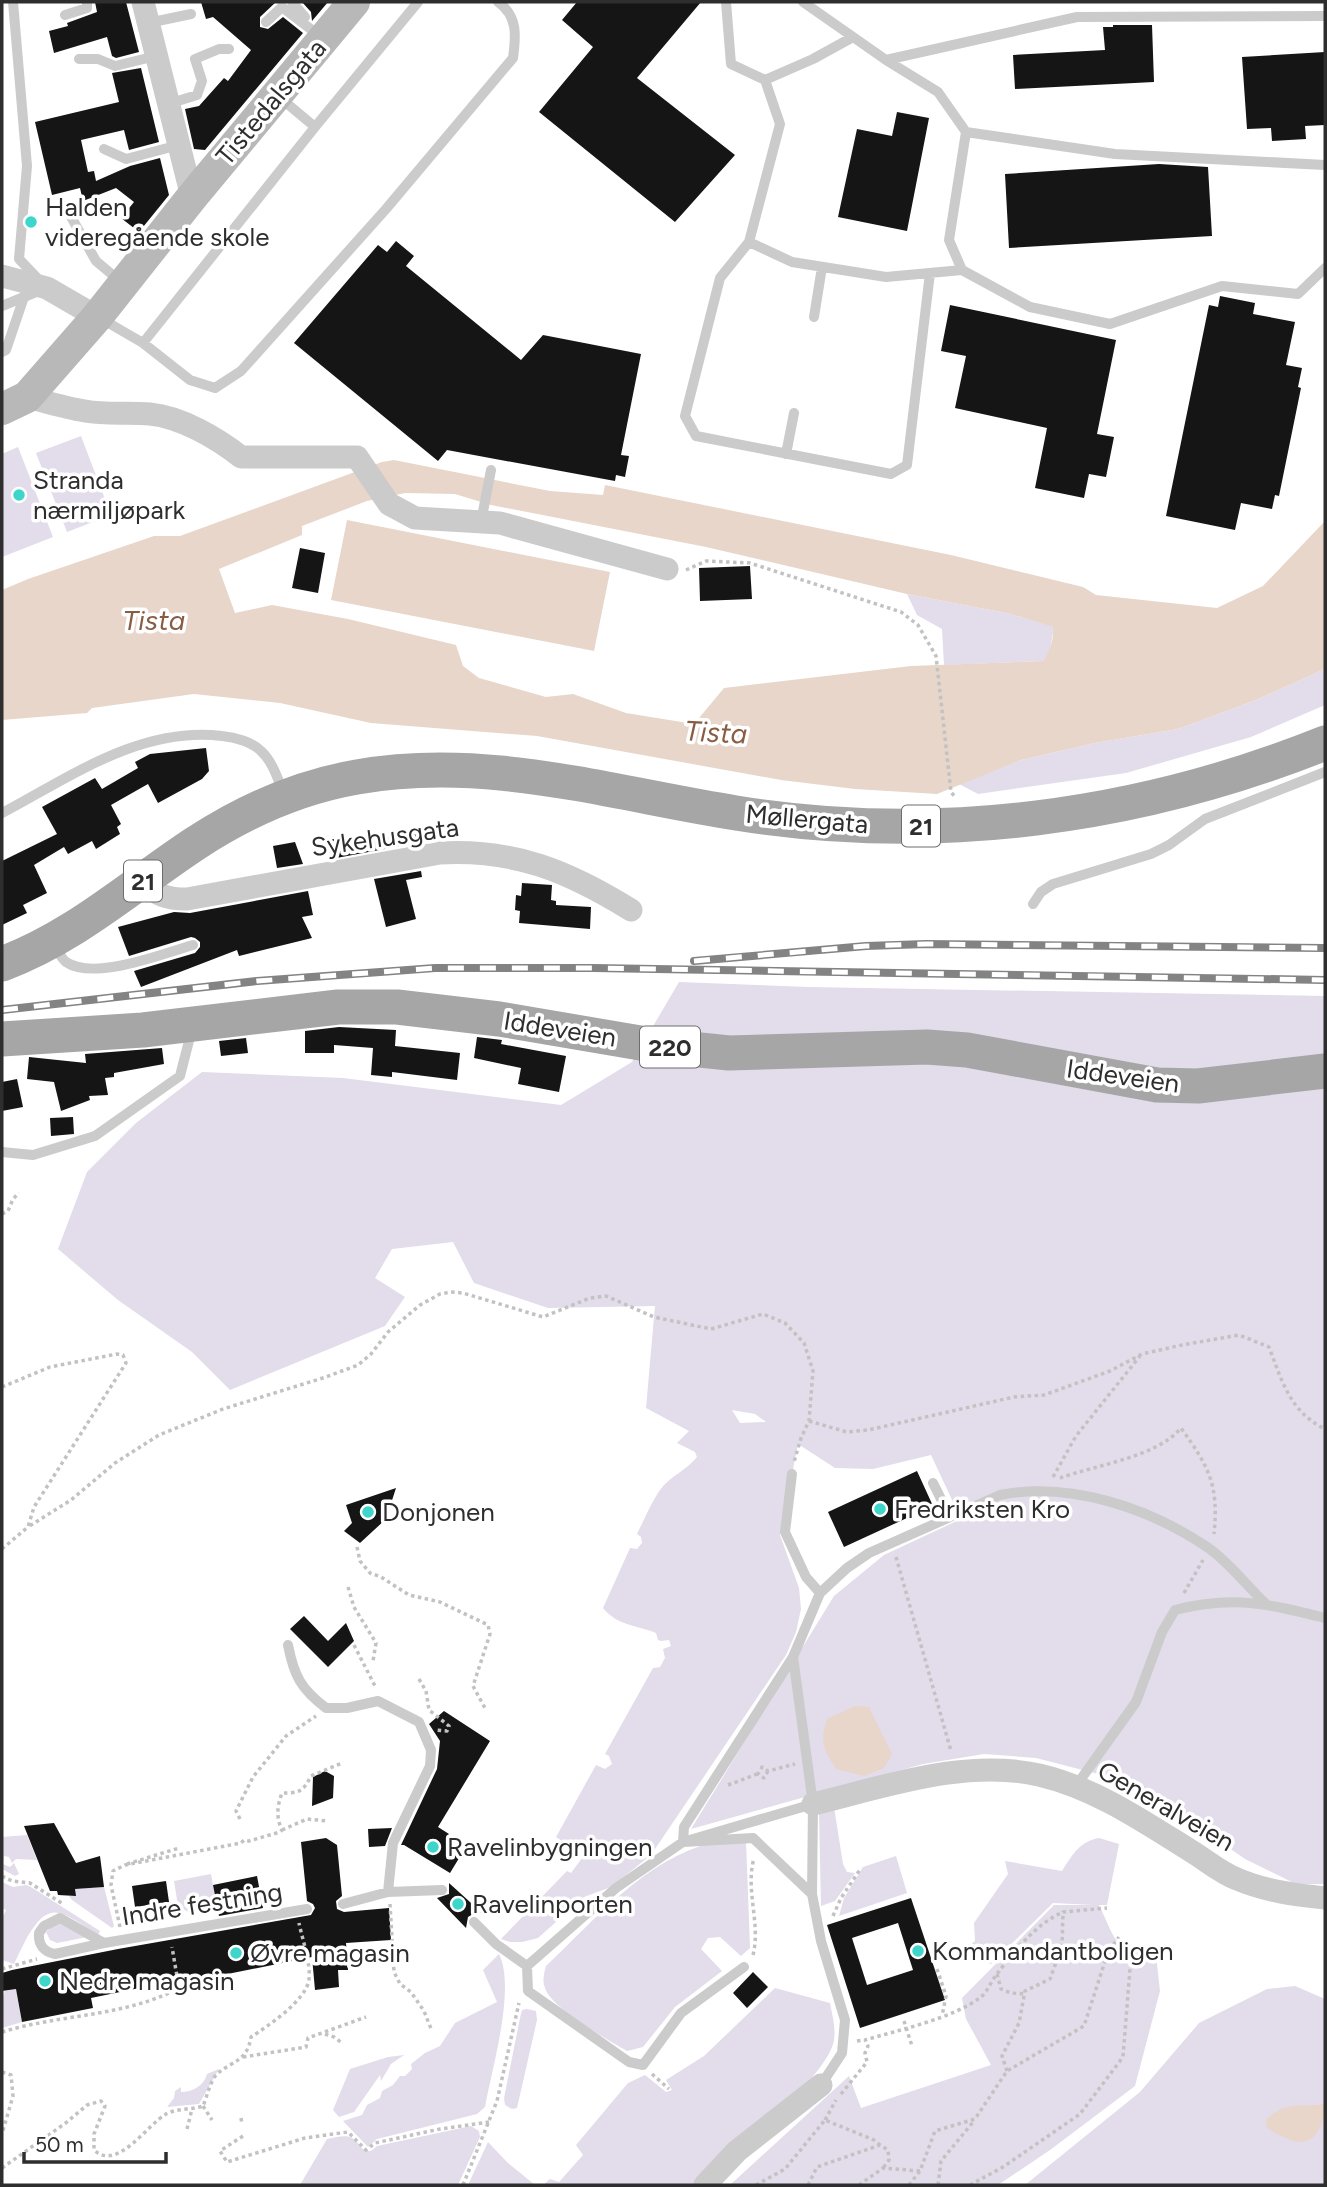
<svg xmlns="http://www.w3.org/2000/svg" width="1327" height="2187" viewBox="0 0 1327 2187" font-family="Figtree,sans-serif">
<style>
.green{fill:#e3dcea;fill-rule:evenodd}
.water{fill:#e8d6ca;fill-rule:evenodd}
.building{fill:#151515;fill-rule:evenodd}
.lines{fill:none;stroke-linecap:round;stroke-linejoin:round}
.path{stroke:#c2c2c2;stroke-width:3.5;stroke-dasharray:3.5 3.5;stroke-linecap:butt}
.lane{stroke:#cbcbcb;stroke-width:10}
.street{stroke:#cbcbcb;stroke-width:23}
.secondary{stroke:#b8b8b8;stroke-width:32}
.primary{stroke:#a6a6a6;stroke-width:35}
.rail-casing{stroke:#838383;stroke-width:8}
.rail{stroke:#fff;stroke-width:5;stroke-dasharray:16;stroke-linecap:butt}
.poi-dot{fill:#3ed6ca;stroke:#fff;stroke-width:2.5}
.labels{text-anchor:middle;dominant-baseline:central;stroke-width:7;stroke-linejoin:round;paint-order:stroke}
.shield{fill:#fff;stroke:#6d6d6d;stroke-width:2}
.shield-label{font-size:24px;font-weight:bold;fill:#2e2e2e}
.street-label{font-size:26px;fill:#2e2e2e;stroke:#fff}
.poi-label{font-size:26px;fill:#2e2e2e;stroke:#fff;text-anchor:start}
.water-label{font-size:28px;font-style:italic;fill:#895d43;stroke:#fff}
</style>
<rect width="100%" height="100%" fill="#fff"/>
<path class="green" d="M81 436 111 515 67 532 36 453Z
M18 447 53 537 2 557V454Z
M907 594 1011 614 1054 627 1050 650 1043 661 944 665 942 629 917 615Z
M1325 669V705L1251 737 1126 773 978 794 959 784 1021 760 1095 743 1178 729 1256 700Z
M679 982 809 987 1325 996V1884H1296L1245 1859 1167 1805 1102 1775 1036 1758 984 1754 923 1764 691 1829 834 1596 884 1555 961 1519 931 1455 873 1469 835 1468 798 1444 780 1535 799 1588 801 1609 796 1632 786 1655 651 1855 611 1887 584 1897 538 1938 522 1942H510L501 1939 567 1871 571 1873 588 1850 571 1847 556 1837 596 1765 605 1769 612 1764 609 1756 605 1754 653 1668 660 1667 665 1658 663 1649 671 1646 669 1640 661 1641 658 1640 656 1633C636 1625 618 1626 603 1608L630 1548 637 1549 642 1543 641 1537 637 1534C644 1520 651 1503 660 1490 670 1476 687 1470 697 1457L695 1452 677 1443 689 1431 646 1408 655 1306 548 1308 474 1283 453 1242 392 1249 375 1278 405 1297 385 1326 230 1390 192 1352 118 1300 58 1249 87 1172 136 1123 202 1072 343 1078 561 1105 632 1062ZM732 1410 755 1414 766 1422 740 1423Z
M834 1807 843 1864 847 1872 855 1873 835 1901 821 1906 819 1811Z
M27 1835 37 1860 16 1859 12 1863 9 1857 4 1856 3 1864 10 1867 14 1863 19 1874 15 1876 2 1869V1837Z
M1099 1838 1119 1844 1107 1905H1099C1117 1942 1112 1949 1156 1955L1160 1991 1135 2086 1050 2150 998 2185H730L849 2076 861 2108 991 2065 966 2019 962 1998 1054 1905H1093L1053 1903 991 1964 969 1959 967 1947 975 1941 974 1923 1008 1874 1005 1861 1062 1871C1073 1854 1079 1842 1099 1838Z
M746 1841 750 1948 741 1956 720 1937 708 1938 701 1949 722 1971 675 2007 643 2047 627 2051C608 2040 551 2008 545 1988 542 1980 544 1973 546 1966 596 1919 645 1859 714 1842 724 1840 736 1841 746 1841Z
M896 1856 907 1893 839 1916 844 1898 863 1867Z
M211 1874 217 1908 190 1913 178 1906 174 1881Z
M2 1882 13 1887 26 1885 31 1887 100 1931 98 1935C86 1928 72 1916 59 1913 37 1907 22 1949 14 1964L2 1960V1919L6 1910 2 1908Z
M104 1887 114 1926 112 1928 72 1900 69 1896H75V1889Z
M56 1923 69 1926 87 1937 57 1943 50 1940 46 1932Z
M499 1954C516 1988 492 2068 485 2107L477 2114 377 2139 368 2147 343 2121 362 2115 367 2105 380 2098 382 2091 393 2085 400 2076H405L412 2069 411 2064 425 2053 440 2046 455 2023 497 2002 483 1970Z
M1295 1986 1325 1999V2185H1025L1140 2092 1199 2023 1267 1989Z
M775 1988 830 2003C832 2014 836 2028 834 2040 829 2076 728 2158 699 2185H543L550 2179 559 2182 583 2155 576 2145 628 2083 645 2075 666 2092 672 2090 666 2080 704 2056Z
M16 1989 22 2022 2 2028V2000L5 1991Z
M527 2009 536 2011 537 2020 517 2108 512 2109 505 2105 504 2098 520 2018 522 2010Z
M404 2055 391 2064 381 2081 380 2075 354 2112 339 2117 333 2110 350 2069 388 2057Z
M219 2069 199 2104 167 2107 174 2098 175 2091 181 2087V2092C192 2092 204 2086 207 2074Z
M471 2126 479 2131 480 2137 458 2185H300L327 2139C334 2138 346 2134 352 2138 361 2143 359 2151 371 2151L377 2146Z
M488 2142 508 2163 535 2185H468Z"/>
<path class="water" d="M394 460 550 491 603 495 605 485 951 555 1083 587 1096 595 1217 608 1263 586 1325 521V669L1256 700 1178 729 1095 743 1021 760 937 794 855 789 781 780 537 736 371 723 280 703 194 694 92 708 87 713 2 720V590L28 579 154 536H180L382 462ZM405 493 455 494 491 505 706 547 907 594 1011 614 1053 627C1054 640 1050 650 1043 661L911 666 724 688 694 724 626 713 573 694 546 697 479 678 463 666 456 645 348 619 272 605 235 613 219 569 302 535V526L367 501Z
M347 520 610 572 594 651 331 600Z
M855 1706 869 1707 892 1754 884 1768 864 1776 836 1769C824 1750 819 1741 827 1719Z
M1325 2104C1325 2118 1319 2143 1299 2142 1289 2141 1276 2133 1267 2128L1266 2120C1286 2100 1301 2108 1325 2104Z"/>
<path class="building" d="M95 2H126L139 52 116 58 112 56 107 37 54 53 49 31 68 26 67 23 97 12Z
M201 2H276L260 17V27L268 29 283 17 303 33 205 150 194 149 185 109 199 106 224 78 228 81 251 50 213 17 206 19Z
M302 2H328L312 21 311 12Z
M577 2H701L637 78 735 155 675 222 539 112 593 47 562 20Z
M1113 25H1152L1154 82 1015 89 1013 55 1105 50 1103 27H1113Z
M1325 52V125L1305 126 1306 139 1272 141 1271 128 1247 129 1242 57Z
M141 68 159 142 129 150 124 130 81 140 88 172 94 171 96 181 130 166 160 158 169 195 139 232 121 218 134 202 116 188 83 201 80 188 52 195 35 122 119 102 112 73Z
M897 112 929 118 907 231 838 217 857 129 892 136Z
M1159 164 1208 167 1212 236 1009 248 1005 174Z
M396 241 414 256 406 266 521 360 543 335 641 354 621 455 629 456 625 477 616 475 615 481 447 450 438 461 294 343 378 245 387 252Z
M1220 296 1255 303 1253 314 1295 322 1286 365 1302 368 1298 387 1301 388 1279 496 1275 495 1272 509 1241 503 1235 530 1166 516 1209 305 1218 307Z
M950 305 1116 340 1097 434 1114 437 1106 477 1089 474 1084 498 1035 488 1047 428 955 408 966 356 941 351Z
M300 548 325 553 318 593 292 588Z
M750 566 752 599 700 601 699 568Z
M206 748 209 771 202 779 158 803 148 784 111 805 121 824 117 827 120 834 96 849 92 841 68 854 64 847 34 865 47 893 23 905 27 913 2 925V861L57 834 42 807 95 778 102 789 138 768 135 762 150 754Z
M415 832 417 843 331 859 329 840 355 835 356 841 363 839 364 842Z
M295 842 303 864 277 868 273 846Z
M421 871 422 877 406 880 416 919 386 927 374 879Z
M522 883 552 885 551 900 556 901V905L591 907 590 929 519 923 520 911 515 910 516 895 521 896Z
M308 891 313 915 302 917 312 938 239 956 237 950 141 987 134 971 195 953 200 947V942L195 938 191 937 129 956 118 927 174 912 190 913Z
M339 1027 396 1030 395 1046 460 1053 457 1080 392 1072V1077L371 1075 373 1048 334 1045V1053H305V1031Z
M477 1037 502 1040 501 1044 566 1056 559 1092 518 1084 521 1068 474 1058Z
M246 1038 248 1053 221 1056 219 1041Z
M162 1048 164 1064 114 1073V1077L105 1078 108 1095 89 1096 90 1100 61 1111 54 1082 27 1079 29 1057 86 1063 85 1054Z
M17 1079 23 1107 2 1111V1082Z
M73 1117 74 1134 51 1136 50 1118Z
M917 1471 933 1506 844 1547 828 1512Z
M396 1488 386 1519 360 1543 344 1531 352 1523 346 1505Z
M304 1616 328 1641 346 1623 354 1641 328 1667 290 1629Z
M444 1711 490 1741 438 1827 449 1834 446 1839 464 1850 450 1873 404 1845H401L437 1769 440 1741 429 1724Z
M325 1771 334 1776 333 1798 312 1806 313 1777Z
M54 1823 76 1863 100 1856 104 1887 75 1889 76 1896 58 1895 57 1891H50L24 1826Z
M392 1828 385 1846 369 1847 368 1829Z
M326 1838 337 1845 342 1896 336 1901 337 1909 344 1912 389 1908 391 1940 346 1943 348 1970H338L339 1987 315 1990 312 1957 183 1983V1979L91 1998 93 2008 22 2022 16 1989 2 1991V1973L12 1970 118 1949 311 1915 315 1908 313 1904 307 1901 301 1842Z
M257 1876 263 1908 219 1916 213 1885Z
M166 1881 169 1902 135 1907 132 1886Z
M449 1883 481 1912 478 1915 473 1914 468 1917 466 1928 437 1898 449 1894Z
M911 1898 945 2000 860 2028 827 1925ZM898 1923 913 1970 867 1985 852 1938Z
M753 1972 768 1987 747 2008 733 1993Z"/>
<g class="lines">
<path class="path" d="M686 570 706 561 750 563 901 612 918 625 936 656 951 792 955 797
M2 1214 8 1211 13 1199 19 1193
M2 1387 50 1367 117 1354 123 1355 126 1363 34 1507 28 1527 71 1500 115 1463 159 1435 223 1409 326 1377 358 1365 371 1354 388 1332 420 1305 440 1294 451 1292 463 1293 543 1317 590 1298 606 1296 654 1317 711 1329 763 1314 785 1323 804 1343 813 1371 809 1421 801 1438 794 1462
M809 1421 847 1432 868 1430 1014 1397 1044 1395 1110 1371 1142 1354 1182 1345 1239 1335 1269 1347C1282 1381 1290 1412 1325 1429
M1053 1477 1076 1436 1140 1356
M1060 1478C1096 1465 1157 1457 1181 1428 1209 1467 1219 1485 1214 1534
M357 1547 360 1561 370 1573 381 1577 409 1595 440 1602 488 1625 490 1634 473 1686 486 1710
M2 1549 28 1527
M896 1557 951 1751
M348 1587 354 1607 376 1643 373 1661
M1184 1593 1203 1560
M354 1645 376 1688
M419 1679 426 1691 429 1710 449 1726 447 1731 436 1730
M768 1771 764 1778 758 1774 762 1767 768 1771 795 1764
M728 1785 757 1774
M240 1819 236 1811 253 1777 286 1736 316 1716
M282 1830 307 1819 327 1821
M127 1864 179 1848
M2 1876 12 1881 30 1883 63 1904
M390 1904 394 1972 400 1984 411 1992 424 2011 432 2031
M833 1916 841 1898 861 1868
M120 1927 111 1885 113 1871 125 1865 241 1843 244 1840 249 1841 280 1832 282 1830C276 1818 277 1806 282 1793 299 1793 303 1792 311 1776L342 1763
M753 1955C761 1924 745 1890 754 1858
M2 1969 37 1959
M937 1969 946 1996 942 2016
M997 1974 1001 1989 1011 1993 1025 1994
M904 2021 912 2046
M2 2032C60 2014 125 2017 179 1988L172 1947
M325 2034 334 2037 342 2043
M857 2041 865 2040C899 2030 954 2018 981 1997 988 1991 991 1981 997 1974 1014 1951 1036 1924 1063 1912
M243 2057 306 2047 308 2038 366 2017
M1007 2071 1002 2056 1019 2023 1025 1991 1050 1979 1062 1946 1063 1912 1107 1908
M2 2072 11 2075 13 2096 2 2134
M652 2074 669 2089
M841 2094 867 2062 865 2053 868 2046 865 2040
M203 2106 212 2120
M241 2118 242 2124
M825 2120 836 2100
M187 2129 192 2109
M243 2136 220 2151 227 2162 305 2138 348 2132 366 2150 375 2143 440 2129 489 2122
M2 2168 67 2122 87 2105 101 2101 105 2106 94 2134V2150C117 2172 147 2125 166 2114 177 2108 191 2110 203 2106 207 2097 210 2081 217 2074 233 2060 247 2062 251 2037 268 2026 307 2000 309 1979 311 1964 302 1938 299 1923
M463 2185 497 2101 519 2003
M756 2185 785 2169 825 2120 874 2140 880 2145
M808 2185 817 2167 880 2145 888 2150 889 2160 883 2168
M859 2185 883 2168 920 2171
M909 2185 920 2171 935 2131 975 2119 1007 2071 1084 2026 1108 1952 1119 1937
M938 2185 941 2161 974 2121
M970 2185 1003 2167 1080 2114 1123 2057 1131 1956 1137 1945"/>
<path class="lane" d="M13 2 27 166 19 259 40 281
M292 2 305 17
M726 2 731 64 765 80 813 59 853 37
M803 2 886 60 938 92 966 132 949 240 962 270 1030 307 1110 324 1222 286 1298 294 1325 268
M65 15 87 8V2
M266 22 282 7 321 37
M148 23 191 14
M79 59H98L115 66 156 56
M886 60 1077 17 1325 16
M765 80 780 124 749 242 792 262 886 277 962 270
M278 96 315 127
M168 104 197 95 202 81 195 59 219 49H229
M966 132 1115 154 1325 165
M104 149 126 159 179 145
M65 206 96 261 121 282
M749 242 720 278 685 416 696 436 891 474 907 465 930 273
M2 306 41 290
M814 317 822 267
M100 318 143 343 190 380 215 388 241 371 386 209 513 58C516 36 518 16 498 2
M143 343 315 127 418 2
M2 352 6 350 24 297
M786 454 794 413
M481 522 491 470
M2 813C70 777 141 726 222 736 235 737 252 742 261 751 273 762 278 780 284 794
M1033 904 1041 892 1053 884 1151 854 1169 845 1205 819 1325 772
M54 944C57 950 61 958 66 962 94 981 162 954 193 945
M2 1152 33 1155 95 1136 180 1076 192 1029
M792 1474 785 1532 806 1577 820 1593
M933 1483 950 1517
M288 1645C294 1676 301 1689 326 1708H347L378 1701 419 1722 431 1750 430 1766 393 1843 388 1892
M793 1657 813 1804 812 1894 821 1941 845 2020 842 2053 821 2085
M1076 1786 1136 1702 1162 1632 1175 1610C1233 1595 1269 1604 1325 1618
M812 1894 753 1838 683 1842 684 1827 793 1657 820 1593 847 1568 869 1553 1000 1495C1070 1481 1149 1508 1207 1547 1227 1560 1247 1586 1265 1603
M343 1904 388 1892 442 1890
M474 1922 496 1944 527 1966 616 1888 683 1842 813 1804
M104 1943 55 1954C44 1952 38 1945 39 1933L44 1926 60 1918 104 1943 307 1909
M527 1966 528 1991 629 2062 643 2065 681 2013 744 1967"/>
<path class="street" d="M143 2 192 197
M2 276 47 288 97 317
M27 397C46 402 66 408 85 411 106 415 129 412 150 414 181 417 217 438 241 457H357L389 504 415 518 500 523 667 569
M143 881C158 896 166 899 187 899L440 853C515 849 568 871 631 910
M813 1804C884 1787 965 1758 1039 1775 1095 1788 1143 1821 1191 1851 1206 1860 1221 1873 1237 1879 1265 1891 1295 1895 1325 1898
M705 2185 737 2151 821 2085"/>
<path class="secondary" d="M2 409 27 397 97 317 192 197 354 2"/>
<path class="primary" d="M2 964C75 937 132 885 196 843 245 811 299 787 357 777 486 754 610 793 736 813 936 845 1138 818 1325 743
M2 1039 143 1030 338 1007H397L499 1019 652 1045 729 1053 927 1047 967 1050 1157 1085 1198 1086 1325 1071"/>
<defs>
<path id="rail" d="M694 961 866 946 926 944 1325 948
M2 1010 257 981 435 968H593L1325 980"/>
</defs>
<use href="#rail" class="rail-casing"/>
<use href="#rail" class="rail"/>
</g>
<g class="poi-dot">
<circle cx="31" cy="222" r="7"/>
<circle cx="19" cy="495" r="7"/>
<circle cx="880" cy="1509" r="7"/>
<circle cx="368" cy="1512" r="7"/>
<circle cx="433" cy="1847" r="7"/>
<circle cx="458" cy="1904" r="7"/>
<circle cx="918" cy="1951" r="7"/>
<circle cx="236" cy="1953" r="7"/>
<circle cx="45" cy="1981" r="7"/>
</g>
<g class="labels">
<g class="shield">
<rect x="902" y="805.5" width="38" height="41" rx="5"/>
<rect x="124" y="860.5" width="38" height="41" rx="5"/>
<rect x="640" y="1026.5" width="60" height="41" rx="5"/>
</g>
<g class="shield-label">
<text x="921" y="826">21</text>
<text x="143" y="881">21</text>
<text x="670" y="1047">220</text>
</g>
<g class="street-label">
<text transform="translate(271 102) rotate(-50)">Tistedalsgata</text>
<text transform="translate(807 819) rotate(5)">Møllergata</text>
<text transform="translate(385 837) rotate(-8)">Sykehusgata</text>
<text transform="translate(560 1029) rotate(9)">Iddeveien</text>
<text transform="translate(1123 1076) rotate(8)">Iddeveien</text>
<text transform="translate(1166 1806) rotate(30)">Generalveien</text>
<text transform="translate(202 1904) rotate(-9)">Indre festning</text>
</g>
<g class="poi-label">
<text x="45" y="207">Halden<tspan x="45" dy="30">videregående skole</tspan></text>
<text x="33" y="480">Stranda<tspan x="33" dy="30">nærmiljøpark</tspan></text>
<text x="894" y="1509">Fredriksten Kro</text>
<text x="382" y="1512">Donjonen</text>
<text x="447" y="1847">Ravelinbygningen</text>
<text x="472" y="1904">Ravelinporten</text>
<text x="932" y="1951">Kommandantboligen</text>
<text x="250" y="1953">Øvre magasin</text>
<text x="59" y="1981">Nedre magasin</text>
</g>
<g class="water-label">
<text x="154" y="620">Tista</text>
<text transform="translate(716 732) rotate(3)">Tista</text>
</g>
</g>
<rect width="1327" height="2187" fill="none" stroke="#2e2e2e" stroke-width="7"/>
<path d="M24 2152v10h142v-10" fill="none" stroke="#2e2e2e" stroke-width="3.5"/>
<text x="35" y="2152" font-size="21" fill="#2e2e2e" stroke="#ffffff" stroke-width="5" paint-order="stroke">50 m</text>
</svg>
